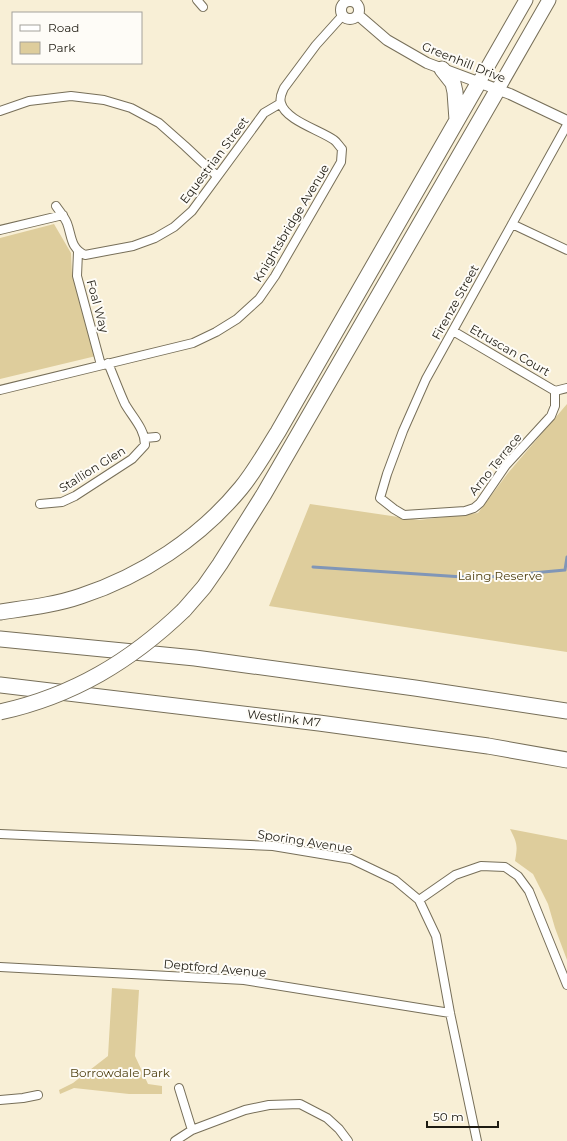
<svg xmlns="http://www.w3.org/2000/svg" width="567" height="1141" viewBox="0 0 567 1141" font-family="Montserrat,sans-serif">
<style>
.green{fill:#decd9c}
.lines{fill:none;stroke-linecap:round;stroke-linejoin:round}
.stream{stroke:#8096b7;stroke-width:3}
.minor-casing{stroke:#776f59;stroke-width:10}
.tertiary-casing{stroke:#776f59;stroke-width:12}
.primary-casing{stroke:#776f59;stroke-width:15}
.motorway-casing{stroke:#776f59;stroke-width:17}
.minor{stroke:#fff;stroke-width:8}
.tertiary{stroke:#fff;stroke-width:10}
.primary{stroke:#fff;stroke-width:13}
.motorway{stroke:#fff;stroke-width:15}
.motorway-bridge-casing{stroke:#776f59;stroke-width:17;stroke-linecap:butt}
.motorway-bridge{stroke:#fff;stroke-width:15}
.labels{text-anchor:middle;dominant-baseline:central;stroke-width:4;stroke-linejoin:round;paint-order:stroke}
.street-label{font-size:12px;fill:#1e1b12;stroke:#fefcf7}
.park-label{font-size:12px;fill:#4f4012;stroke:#fefcf7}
</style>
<rect width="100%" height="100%" fill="#f8efd6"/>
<path class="green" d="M54 224 71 253 72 275 96 356 0 379V238Z
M567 404V652L269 606 310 504 419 520 478 513 508 473Z
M510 829 567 840V960L555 928 548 904 533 874 515 861C518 845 517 843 510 829Z
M112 988 139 990 135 1056 148 1084 162 1086V1094H129L74 1088 60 1094 59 1090 73 1083 108 1056Z"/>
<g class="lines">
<path class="stream" d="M313 567 478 578 565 570 567 557"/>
<defs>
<path id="minor" d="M197 0 203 7
M0 111 29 101 71 96 104 100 131 108 159 123 185 146 217 176
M56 206C60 212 64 216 67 223 72 236 70 248 85 255L133 246 155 238 174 227 192 211 264 113 281 103
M512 224 567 250
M0 230 63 215
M78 252 77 276 101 365
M453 331 555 391
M0 390 193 343 216 332 237 319 259 299 275 276 341 162 342 149C339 146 337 142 334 140 320 130 285 120 281 103 279 97 282 93 284 88L316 45 343 15
M555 391V406L551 416 506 465 480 503 474 508 465 511 404 515 394 509 380 498 387 474 403 431 426 379 567 125
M555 391 567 388
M145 438 156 437
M40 504 62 502 75 496 132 459 145 445C145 429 133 418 125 404 119 391 114 377 108 363
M0 834 273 846 351 859 395 880 419 900 436 936 450 1013 477 1141
M419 900 455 875 481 866 505 867 518 876 529 891 567 985
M0 967 244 980 450 1013
M179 1088 192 1130
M0 1100 23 1098 38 1095
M175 1141 192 1130 245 1110 269 1105 300 1104 327 1118 339 1129 348 1141"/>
<path id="tertiary" d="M341 10a9 9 0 1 1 18 0a9 9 0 1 1-18 0Z
M358 15 387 40 427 63 510 94 567 121"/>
<path id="primary" d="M479 82 526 0
M498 89 549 0"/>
<path id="motorway" d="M442 69 453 83 455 92 457 120
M184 610 204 587 220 564 264 494 498 89
M0 612C27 608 55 605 81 596 142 576 200 538 241 488 255 471 266 451 278 432L479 82
M0 639 195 658 415 688 567 711
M0 685 319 723 488 746 567 760"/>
</defs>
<use href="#minor" class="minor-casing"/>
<use href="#tertiary" class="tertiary-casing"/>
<use href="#primary" class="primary-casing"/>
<use href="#motorway" class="motorway-casing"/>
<use href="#minor" class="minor"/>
<use href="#tertiary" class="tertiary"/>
<use href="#primary" class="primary"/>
<use href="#motorway" class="motorway"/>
<defs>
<path id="motorway-bridge" d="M0 712C73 696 131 661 184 610"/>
</defs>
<use href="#motorway-bridge" class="motorway-bridge-casing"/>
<use href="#motorway-bridge" class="motorway-bridge"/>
</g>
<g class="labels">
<g class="street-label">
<text transform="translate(464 62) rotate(22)">Greenhill Drive</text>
<text transform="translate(214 160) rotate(-53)">Equestrian Street</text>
<text transform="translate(291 223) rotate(-59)">Knightsbridge Avenue</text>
<text transform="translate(455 302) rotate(-61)">Firenze Street</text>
<text transform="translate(98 306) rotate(75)">Foal Way</text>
<text transform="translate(510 350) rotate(30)">Etruscan Court</text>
<text transform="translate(495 464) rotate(-51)">Arno Terrace</text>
<text transform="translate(92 469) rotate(-32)">Stallion Glen</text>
<text transform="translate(284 718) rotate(7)">Westlink M7</text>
<text transform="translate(305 841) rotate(9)">Sporing Avenue</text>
<text transform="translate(215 968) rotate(5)">Deptford Avenue</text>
</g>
<g class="park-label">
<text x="500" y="575">Laing Reserve</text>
<text x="120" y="1072">Borrowdale Park</text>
</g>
</g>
<rect x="12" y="12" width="130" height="52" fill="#fefcf7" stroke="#a4a29b"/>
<rect x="20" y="25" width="20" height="6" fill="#ffffff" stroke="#a4a29b"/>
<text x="48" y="32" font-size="12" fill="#1e1b12">Road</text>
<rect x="20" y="42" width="20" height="12" fill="#decd9c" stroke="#a4a29b"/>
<text x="48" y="52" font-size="12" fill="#1e1b12">Park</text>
<path d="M427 1121v6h71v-6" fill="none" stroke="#1e1b12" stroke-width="2"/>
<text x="433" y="1121" font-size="12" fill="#1e1b12" stroke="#fefcf7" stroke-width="3" paint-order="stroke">50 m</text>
</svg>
